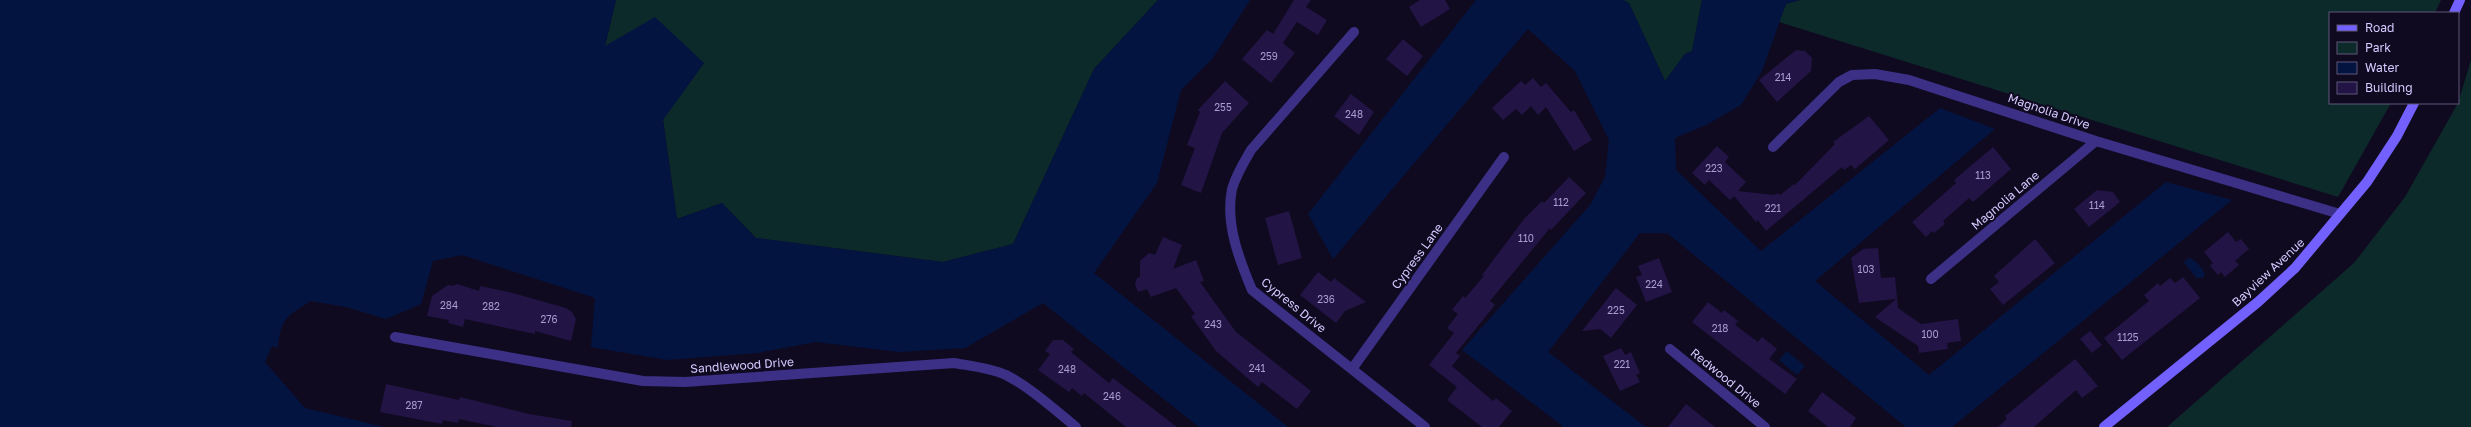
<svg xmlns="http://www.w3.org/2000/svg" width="2471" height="427" viewBox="0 0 2471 427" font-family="'Golos Text',sans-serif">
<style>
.green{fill:#0d2a2b}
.water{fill:#041440}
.building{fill:#221444}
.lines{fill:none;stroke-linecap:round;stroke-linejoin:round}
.street{stroke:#3b3085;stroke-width:10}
.secondary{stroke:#7361ff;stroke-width:10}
.labels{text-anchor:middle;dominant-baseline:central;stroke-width:4;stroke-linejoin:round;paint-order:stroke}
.number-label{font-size:10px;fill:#a89cd0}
.street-label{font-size:12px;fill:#d5caff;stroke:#100a21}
</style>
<rect width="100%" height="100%" fill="#100a21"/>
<path class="green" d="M616 0H1158L1094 69 1013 244 943 262 756 238 722 203 677 219 663 119 704 63 605 46Z
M1623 0H1702L1692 51 1685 54 1665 81 1629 3Z
M1800 0H2441L2435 13H2330V103H2391L2338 197 1779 22 1786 4Z
M2471 60V427H2167L2354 263 2405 197 2458 103Z"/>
<path class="water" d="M0 0H616L605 46 655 17 704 63 663 120 677 219 722 203 756 238 943 262 1013 244 1094 69 1158 0H1250L1213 58 1181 90 1157 183 1094 273 1288 427H1199L1043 303 965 348 899 352 816 342 757 353 667 360 591 347 595 298 462 255 433 261 421 304 386 319 346 307 311 301C288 315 280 319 278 348L272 346 265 362 305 408 384 427H0Z
M1476 0H1623L1629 3 1665 81 1685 54 1692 51 1702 0H1800L1786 4 1762 71 1741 105 1706 125 1675 138 1676 170 1761 251 1940 108 1995 129 1815 281 1929 375 2166 182 2232 200 1952 427H1906L1667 233H1640L1548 352 1646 427H1564L1462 350 1590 205 1605 177 1609 140 1575 71 1528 29 1333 259 1308 214Z
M2188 258C2195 258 2202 268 2205 274L2203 278H2196L2184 262Z
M1787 351 1805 366 1797 375 1779 360Z"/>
<path class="building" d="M1294 0H1311L1306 7 1327 20 1318 35 1297 22 1283 43 1295 53 1271 83 1242 59 1267 30 1273 34Z
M1420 0H1445L1450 9 1421 27 1409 7Z
M1403 39 1423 56 1407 76 1386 59Z
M1796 50 1805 51 1812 58 1811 71 1777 102 1759 80Z
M1533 78 1541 87 1546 83 1571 112 1574 110 1592 140 1574 151 1546 107 1538 115 1531 106 1522 115 1516 109 1503 120 1492 108 1521 81 1525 85Z
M1225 81 1249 103 1222 133 1201 193 1181 185 1195 148 1187 145 1200 112 1198 110Z
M1351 94 1374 112 1359 135 1334 116Z
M1869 116 1889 140 1855 169 1851 165 1844 170 1842 167 1766 231 1758 220 1756 222 1734 196 1730 200 1709 180 1705 185 1692 173 1717 146 1729 157 1725 162 1746 182 1738 191 1774 195 1778 193 1780 195 1794 184 1795 185 1835 144 1833 142Z
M1993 147 2011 169 1973 202 1969 198 1943 221 1945 224 1934 233 1932 231 1926 237 1912 222 1956 183 1954 180Z
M1569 177 1586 193 1551 230 1550 228 1490 301 1495 305 1456 353 1460 356 1452 366 1493 401 1496 398 1512 411 1499 427H1482L1447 400 1457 387 1429 365 1454 333 1447 328 1458 314 1452 310 1463 296 1465 298 1484 276 1482 275 1524 219 1542 201 1544 203Z
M2097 190 2113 192 2120 202 2089 227 2074 209Z
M1289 211 1302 258 1278 265 1265 218Z
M2228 232 2236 242 2241 239 2249 249 2235 261 2239 265 2225 277 2221 272 2218 275 2210 266 2213 263 2204 252Z
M1163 237 1182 245 1173 269 1196 260 1204 281 1200 282 1236 332 1311 391 1297 409 1262 382 1258 387 1216 351 1191 316 1195 314 1176 288 1151 297 1147 289 1138 292 1135 284 1137 278 1140 277V261L1149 253 1155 255Z
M2035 239 2055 263 2003 305 1990 289 1999 282 1994 276Z
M1878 248 1881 278 1895 277 1898 308 1921 324 1958 319 1961 341 1947 343 1948 349 1919 353 1918 346 1875 317 1896 299 1859 303 1851 258 1863 249Z
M1659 258 1672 292 1646 302 1636 277 1642 275 1638 266Z
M1318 272 1331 282 1334 278 1366 302 1345 311 1336 323 1300 295Z
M2183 277 2200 298 2122 360 2104 338 2149 301 2144 295 2158 283 2160 286 2170 278 2175 283Z
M457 284 479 291 480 286 509 292 566 308 572 312 576 319 571 341 535 331V334L465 319 463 327 448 323 449 320 427 316 432 296 448 285 453 286Z
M1616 288 1637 305 1611 338 1600 329 1582 331Z
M1708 302 1722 313 1724 310 1738 321 1735 325 1758 342 1762 337 1777 349 1769 359 1797 379 1785 394 1692 322Z
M2090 331 2102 345 2092 353 2080 339Z
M1053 340H1063L1074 349 1071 352 1109 383 1113 378 1177 427H1126L1084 393 1082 396 1072 388 1069 392 1038 370 1050 354 1045 351Z
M1621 348 1625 355 1631 352 1640 373 1636 375 1640 382 1620 391 1603 356Z
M2075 359 2098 386 2082 398 2076 390 2034 427H1998L2007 419 2005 416Z
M386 384 459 400 460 397 529 414 572 421 571 427H497L459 419 458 423 443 420 442 424 380 412Z
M1822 392 1856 418 1850 427H1828L1808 411Z
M1686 404 1715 427H1668Z"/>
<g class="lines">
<path class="street" d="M1354 32 1251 150C1244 162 1236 175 1232 189 1225 223 1239 259 1252 290L1425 427
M1773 147 1839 82 1852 75 1875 74 1909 80 2096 141 2340 214
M1931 279 2096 141
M395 337 643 381 685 382 954 363C971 366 990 368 1006 375 1031 388 1054 409 1076 427
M1670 349 1765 427
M1352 369 1504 157"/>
<path class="secondary" d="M2454 13 2460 0
M2104 427 2258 302 2295 268 2367 182 2397 136 2414 103"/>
</g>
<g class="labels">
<g class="number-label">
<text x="1269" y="56">259</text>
<text x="1783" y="77">214</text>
<text x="1223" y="107">255</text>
<text x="1354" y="114">248</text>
<text x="1714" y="168">223</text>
<text x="1983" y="175">113</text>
<text x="1561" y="202">112</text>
<text x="2097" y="205">114</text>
<text x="1773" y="208">221</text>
<text x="1526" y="238">110</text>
<text x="1866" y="269">103</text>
<text x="1654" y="284">224</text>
<text x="1326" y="299">236</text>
<text x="449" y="305">284</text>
<text x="491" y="306">282</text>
<text x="1616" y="310">225</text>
<text x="549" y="319">276</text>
<text x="1213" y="324">243</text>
<text x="1720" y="328">218</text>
<text x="1930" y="334">100</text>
<text x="2128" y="337">1125</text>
<text x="1622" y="364">221</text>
<text x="1257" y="368">241</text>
<text x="1067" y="369">248</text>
<text x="1112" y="396">246</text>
<text x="414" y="405">287</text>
</g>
<g class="street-label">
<text transform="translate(2049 111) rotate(19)">Magnolia Drive</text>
<text transform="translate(2005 200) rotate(-40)">Magnolia Lane</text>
<text transform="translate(1417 256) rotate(-54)">Cypress Lane</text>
<text transform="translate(2268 272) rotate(-43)">Bayview Avenue</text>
<text transform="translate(1294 305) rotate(39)">Cypress Drive</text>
<text transform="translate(742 365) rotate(-4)">Sandlewood Drive</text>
<text transform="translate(1726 378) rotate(39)">Redwood Drive</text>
</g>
</g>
<rect x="2329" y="12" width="130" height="92" fill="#100a21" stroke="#5f577a"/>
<rect x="2337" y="25" width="20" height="6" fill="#7361ff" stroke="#5f577a"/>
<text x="2365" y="32" font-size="12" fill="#d5caff">Road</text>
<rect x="2337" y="42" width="20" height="12" fill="#0d2a2b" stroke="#5f577a"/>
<text x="2365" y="52" font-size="12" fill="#d5caff">Park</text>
<rect x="2337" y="62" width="20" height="12" fill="#041440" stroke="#5f577a"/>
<text x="2365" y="72" font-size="12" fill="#d5caff">Water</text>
<rect x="2337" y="82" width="20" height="12" fill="#221444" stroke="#5f577a"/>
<text x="2365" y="92" font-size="12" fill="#d5caff">Building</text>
</svg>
